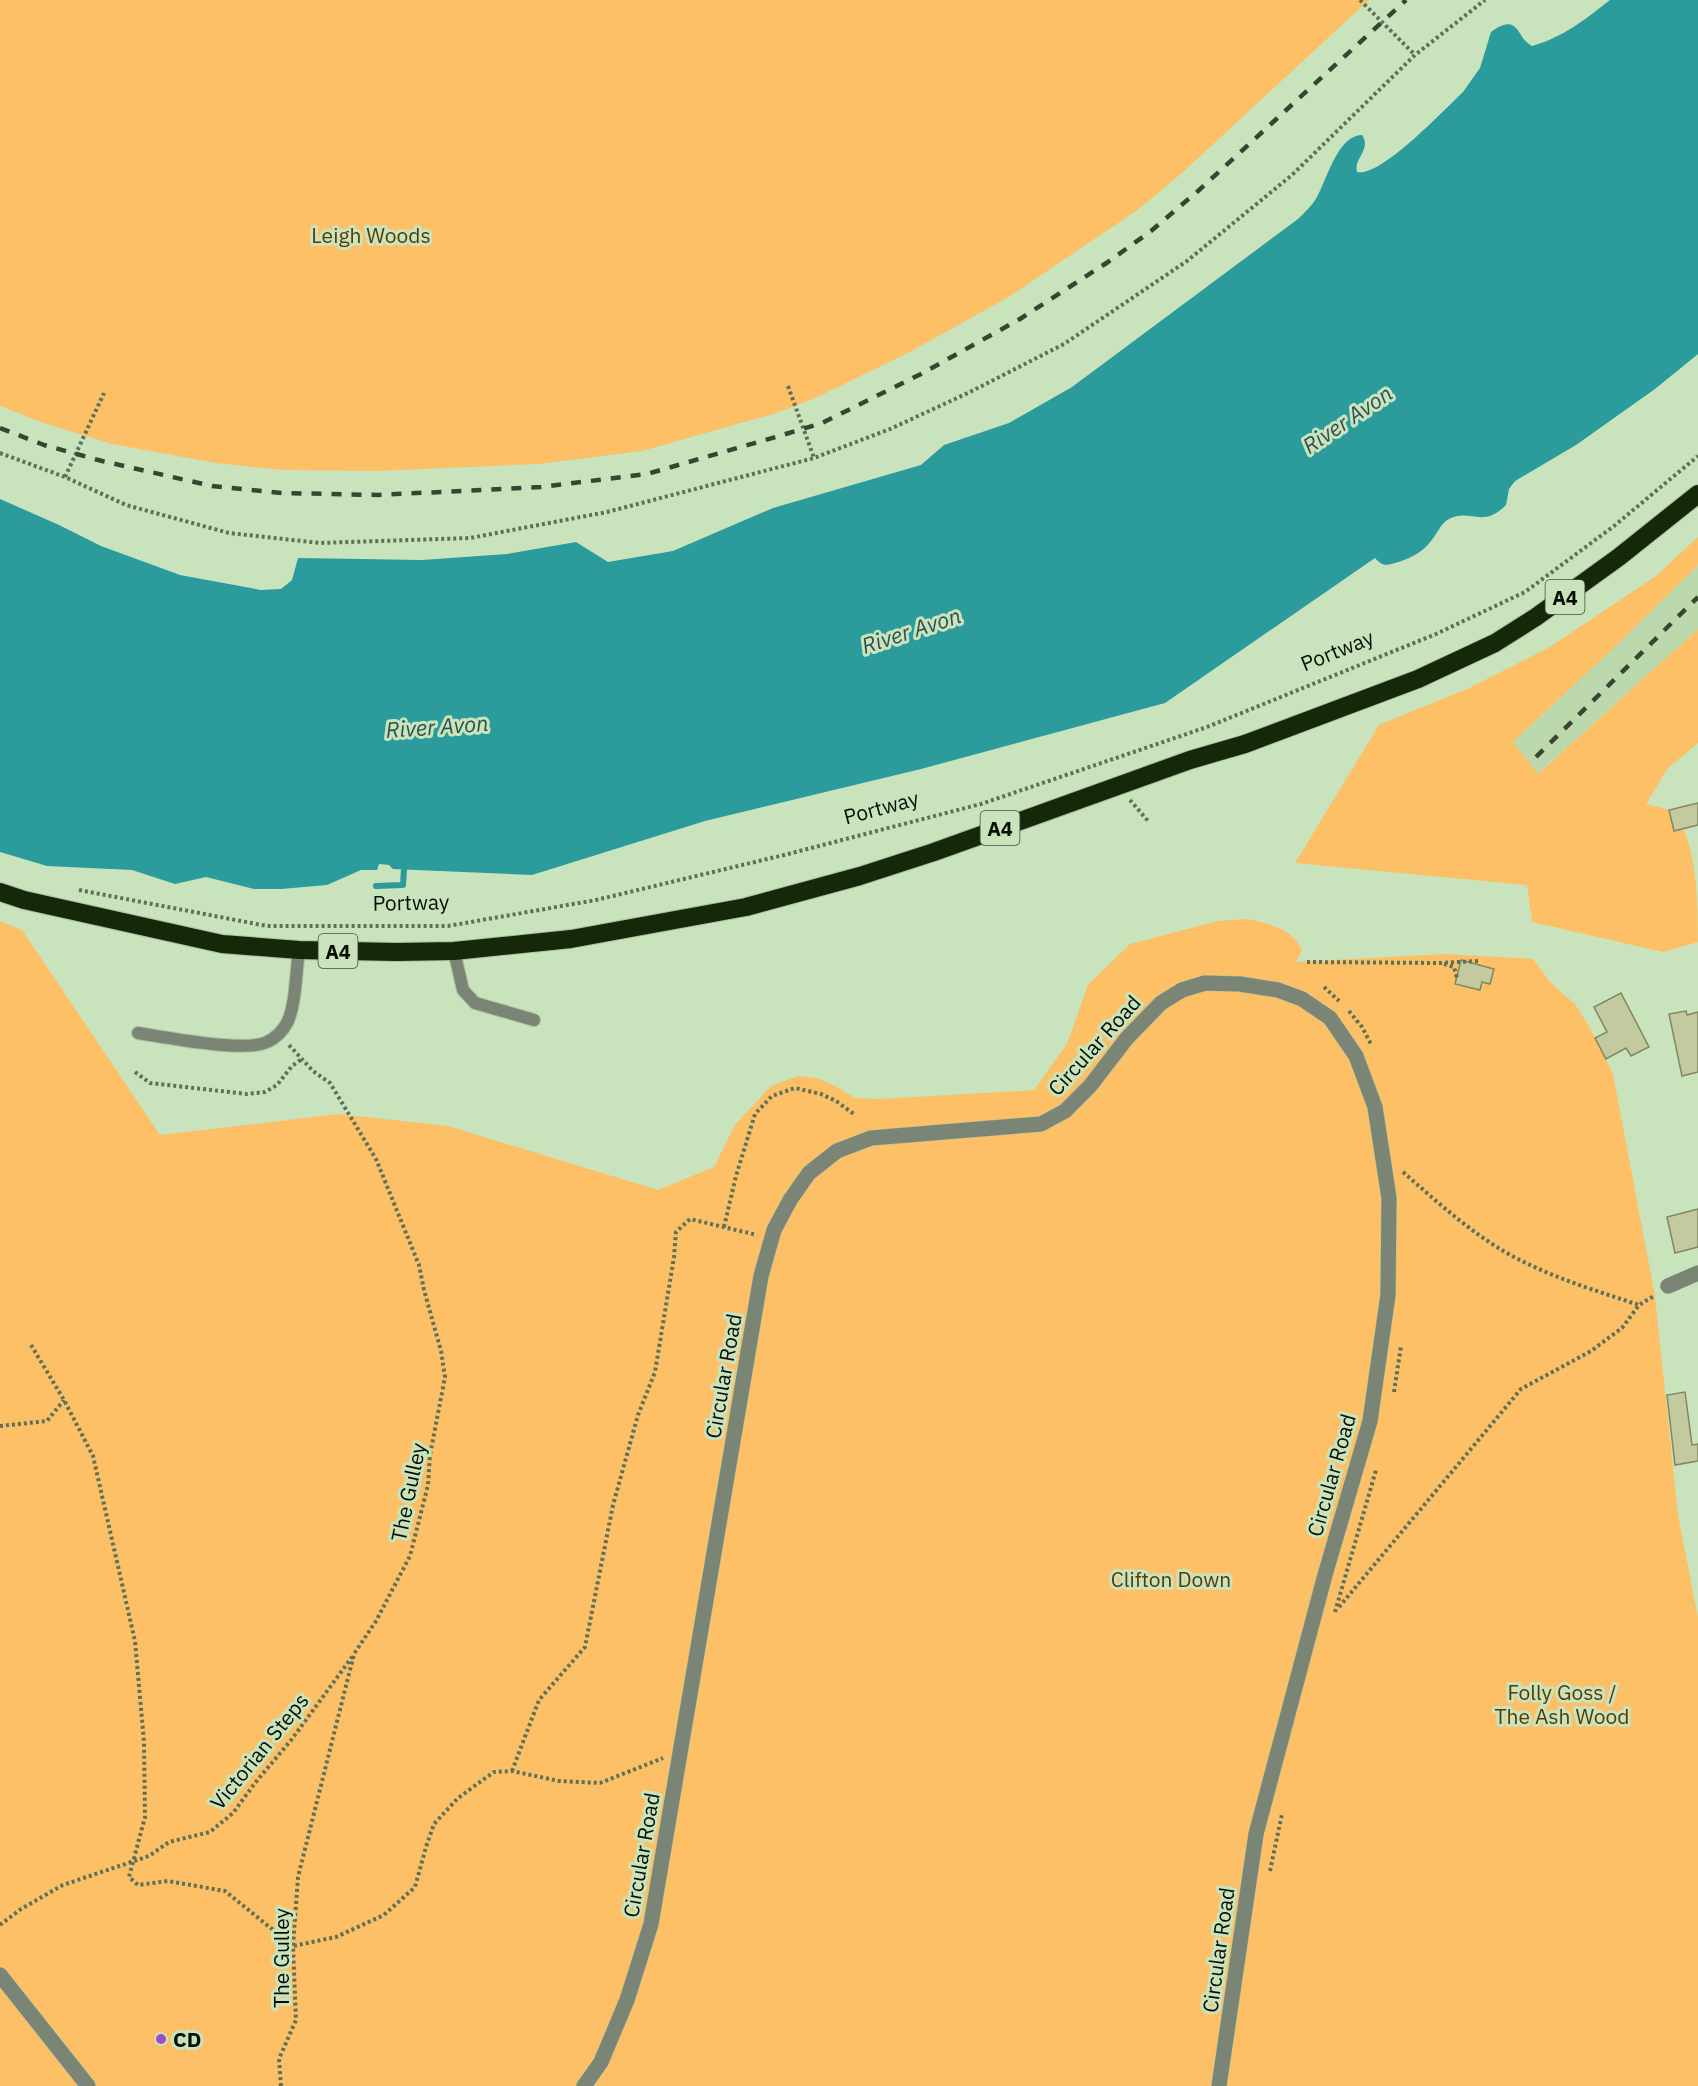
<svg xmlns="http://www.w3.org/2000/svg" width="1698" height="2086" viewBox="0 0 1698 2086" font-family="'IBM Plex Sans',sans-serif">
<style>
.built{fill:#bbd9ad}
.green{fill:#fdc066}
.water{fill:#2b9b9c}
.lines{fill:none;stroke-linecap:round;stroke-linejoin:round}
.stream{stroke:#2b9b9c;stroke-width:6}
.building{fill:#c3caa0;stroke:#81875f;stroke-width:1.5}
.lane-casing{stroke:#aac19f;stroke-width:14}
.street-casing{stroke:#aac19f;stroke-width:16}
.highway-casing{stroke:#aac19f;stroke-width:20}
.path{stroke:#5f7058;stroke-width:4;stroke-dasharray:3 3;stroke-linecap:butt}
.lane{stroke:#7a8575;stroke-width:12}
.street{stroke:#7a8575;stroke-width:15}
.highway{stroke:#15290a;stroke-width:18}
.rail{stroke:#394533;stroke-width:4.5;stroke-dasharray:10 10;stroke-linecap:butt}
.poi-dot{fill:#9e4ebe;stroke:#c9e3bd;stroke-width:2}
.labels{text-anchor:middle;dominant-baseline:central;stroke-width:6;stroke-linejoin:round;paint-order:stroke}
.shield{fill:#c9e3bd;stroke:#414f3c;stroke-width:1.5}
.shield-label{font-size:20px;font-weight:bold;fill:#070f04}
.park-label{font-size:21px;fill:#573902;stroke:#c9e3bd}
.street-label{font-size:21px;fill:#070f04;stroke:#c9e3bd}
.poi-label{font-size:21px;font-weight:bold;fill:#070f04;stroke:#c9e3bd;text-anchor:start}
.water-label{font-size:22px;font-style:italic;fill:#305050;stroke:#c9e3bd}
</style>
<rect width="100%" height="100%" fill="#c9e3bd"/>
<path class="built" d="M1698 565V629L1537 774 1513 742 1618 644Z"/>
<path class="green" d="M0 0H1369L1182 173 1136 211 1007 298 910 352 811 400 773 414 642 451 539 464 377 471 283 470 216 463 112 444 44 423 0 406Z
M1698 537V565L1618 644 1513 742 1538 774 1698 629V743L1668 768 1646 804C1653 806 1662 807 1668 810 1698 830 1698 905 1698 942L1663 952 1532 922 1527 885 1295 863 1379 725 1469 688 1550 647 1656 576Z
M1248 919C1269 924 1293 929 1302 950L1296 962 1443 954 1533 959 1551 983 1575 1004 1589 1026 1613 1074 1655 1296 1678 1515 1698 1618V2086H0V921L22 930 160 1135 338 1114 448 1126 658 1190 714 1167 735 1125 771 1086 798 1076 817 1078 837 1087 855 1098 879 1099 1034 1090 1067 1044 1088 985 1130 944 1218 921Z"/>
<path class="water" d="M1610 0H1698V354L1655 389 1576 445 1515 481 1509 489 1506 505C1483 529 1470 508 1449 519 1441 523 1437 534 1431 541 1422 553 1409 559 1395 563 1386 566 1382 566 1375 558L1165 703 921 769 705 821 532 875 393 869 389 865 379 864 377 870H361L327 885 281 889H254L206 877 175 884 132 870 47 866 0 852V499L59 525 101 546 180 575 261 590 281 589 292 580 298 558 422 560 507 554 576 542 608 562 673 551 773 508 921 465 944 445 1009 423 1072 387 1298 219C1305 212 1312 206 1317 197 1327 179 1338 135 1362 135 1372 149 1353 159 1357 172 1380 178 1444 110 1463 92L1480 68 1491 32C1520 11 1516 39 1532 46 1562 38 1586 19 1610 0Z"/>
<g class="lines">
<path class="stream" d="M376 886 403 885 404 869"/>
</g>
<path class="building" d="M1698 803V825L1674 831 1669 810Z
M1461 960 1494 969 1490 984 1482 982 1480 990 1455 984Z
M1621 993 1649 1047 1631 1056 1626 1048 1606 1059 1595 1038 1607 1032 1594 1007Z
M1686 1011 1687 1015 1698 1012V1072L1682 1076 1669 1014Z
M1698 1209V1247L1675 1253 1667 1217Z
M1685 1392 1692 1445 1698 1444V1461L1675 1465 1667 1395Z"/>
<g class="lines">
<defs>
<path id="lane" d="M454 951 463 990 475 1003 534 1020
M138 1033C165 1037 245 1053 267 1042 276 1038 282 1032 287 1023 296 1005 296 970 299 950"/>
<path id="street" d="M1668 1286 1698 1273
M0 1975 88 2086
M584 2086 601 2062 627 2000 651 1924 761 1276 774 1230 790 1200 809 1173 837 1151 871 1138 1041 1124 1065 1111 1090 1086 1127 1038 1161 1003 1182 990 1205 983 1240 984 1278 990 1302 999 1330 1018 1356 1056 1375 1107 1389 1198 1388 1295 1370 1421 1325 1575 1256 1834 1219 2086"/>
<path id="highway" d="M0 892 24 900 222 944 299 950 396 952 454 951 571 939 746 907 860 876 934 852 1190 760 1245 744 1418 679 1495 643 1536 617 1619 557 1698 494"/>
</defs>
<use href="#lane" class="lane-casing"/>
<use href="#street" class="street-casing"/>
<use href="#highway" class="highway-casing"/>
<path class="path" d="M1360 0 1415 55
M788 386 814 458
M0 453 65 477 126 505 229 533 320 543 470 538 607 512 814 458 890 429 968 393 1064 344 1187 261 1292 175 1415 55 1485 0
M65 477 104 393
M1130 800 1148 821
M79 890 267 926H448L596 900 784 855 981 804 1207 727 1436 634 1525 592 1614 526 1698 456
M1307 962 1440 963 1478 961V964
M1444 964 1454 967 1457 978
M1324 987 1339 1001
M1349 1011 1362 1027 1371 1044
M135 1072 150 1083 247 1094 265 1092 277 1085 292 1066 302 1059
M1403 1172C1436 1201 1468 1230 1505 1252 1547 1276 1594 1290 1639 1305
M724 1227 736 1176 755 1114 772 1096 795 1088 821 1094 836 1101 854 1114
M31 1345 64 1400 93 1456 135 1641 144 1742 145 1817 129 1877 138 1885 168 1881 225 1891 293 1946 336 1937 384 1915 415 1887 426 1847 434 1824 458 1798 494 1772 512 1771 559 1781 600 1783 663 1758
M1394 1392 1401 1346
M0 1426 47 1421 64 1400
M1339 1607 1521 1389 1591 1351 1622 1328 1639 1305 1654 1296
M1335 1612 1376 1470
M512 1771 539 1700 585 1647 613 1505 638 1415 655 1372 674 1257 676 1232 690 1219 757 1235
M1270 1871 1282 1814
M0 1925 21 1909 63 1885 149 1856 169 1842 210 1832 233 1813 255 1783 292 1739 352 1657
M281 2086 279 2059 296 2020 293 1946 298 1877 354 1654 376 1621 410 1556 428 1485 430 1455 445 1377 441 1351 424 1290 419 1265 376 1159 330 1083 313 1071 288 1044"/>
<use href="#lane" class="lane"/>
<use href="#street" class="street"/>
<use href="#highway" class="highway"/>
<path class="rail" d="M0 428 44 445 102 461 212 486 282 493 378 495 541 487 647 474 779 436 822 423 921 374 1020 319 1108 262 1151 231 1198 191 1406 0
M1536 757 1698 597"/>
</g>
<circle class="poi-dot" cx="161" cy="2039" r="6"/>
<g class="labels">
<g class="shield">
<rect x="1545.5" y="580" width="39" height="34" rx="4.5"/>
<rect x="980.5" y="811" width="39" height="34" rx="4.5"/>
<rect x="318.5" y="934" width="39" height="34" rx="4.5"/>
</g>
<g class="shield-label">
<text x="1565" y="597">A4</text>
<text x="1000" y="828">A4</text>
<text x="338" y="951">A4</text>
</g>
<g class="park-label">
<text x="371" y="235">Leigh Woods</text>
<text x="1171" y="1579">Clifton Down</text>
<text x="1562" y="1692">Folly Goss /<tspan x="1562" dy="24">The Ash Wood</tspan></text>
</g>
<g class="street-label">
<text transform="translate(1337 650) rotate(-22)">Portway</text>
<text transform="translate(881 807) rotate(-15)">Portway</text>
<text transform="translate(411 902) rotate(-1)">Portway</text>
<text transform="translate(1094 1045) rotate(-48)">Circular Road</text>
<text transform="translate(723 1376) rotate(-80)">Circular Road</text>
<text transform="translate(1331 1475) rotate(-74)">Circular Road</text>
<text transform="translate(408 1492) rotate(-78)">The Gulley</text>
<text transform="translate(259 1751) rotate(-51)">Victorian Steps</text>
<text transform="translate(641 1855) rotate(-80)">Circular Road</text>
<text transform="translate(1218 1950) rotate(-82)">Circular Road</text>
<text transform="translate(281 1958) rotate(-90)">The Gulley</text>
</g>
<g class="poi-label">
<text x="173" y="2039">CD</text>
</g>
<g class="water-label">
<text transform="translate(1347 419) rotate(-34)">River Avon</text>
<text transform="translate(911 630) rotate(-18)">River Avon</text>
<text transform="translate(437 726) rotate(-4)">River Avon</text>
</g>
</g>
</svg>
